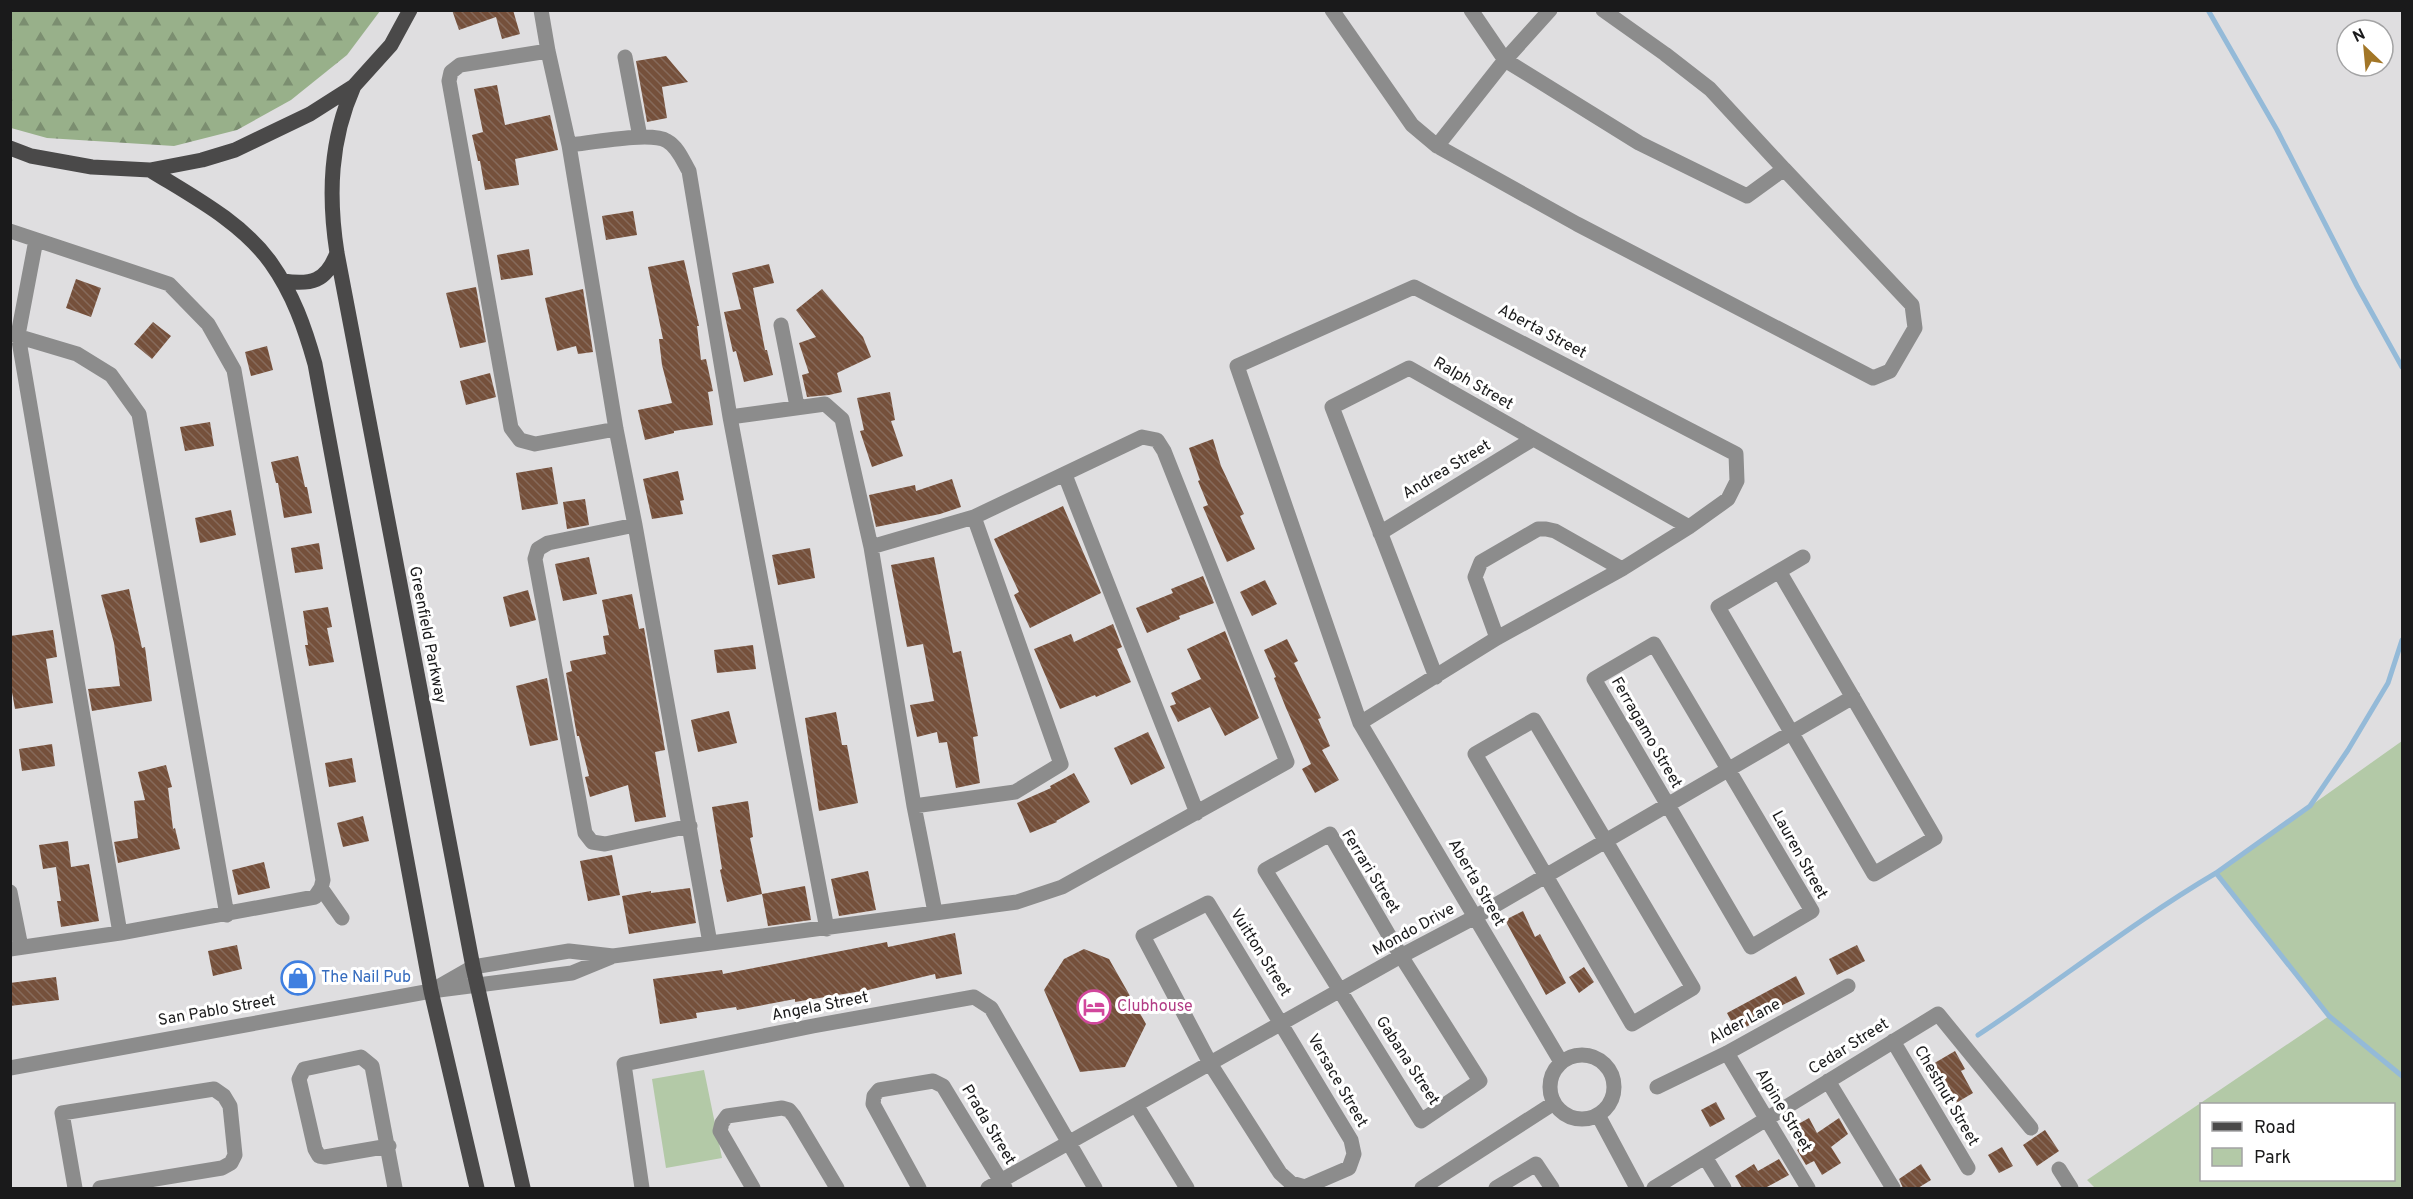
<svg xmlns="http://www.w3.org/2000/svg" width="2413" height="1199" viewBox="0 0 2413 1199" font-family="Overpass,sans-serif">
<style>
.green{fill:#b3c9a7;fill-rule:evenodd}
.forest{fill:url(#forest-firs)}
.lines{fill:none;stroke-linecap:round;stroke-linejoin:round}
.stream{stroke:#94bad8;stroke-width:5}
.building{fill:url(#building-back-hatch)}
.minor{stroke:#8c8c8c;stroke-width:15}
.major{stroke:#4a4949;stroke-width:15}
.labels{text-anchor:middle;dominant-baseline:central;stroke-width:6;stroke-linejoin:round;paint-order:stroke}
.street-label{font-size:16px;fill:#1a1a1b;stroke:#fff}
.shop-label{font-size:16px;fill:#366cbe;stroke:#fff;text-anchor:start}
.hotel-label{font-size:16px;fill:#b23c85;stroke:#fff;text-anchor:start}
</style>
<defs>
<pattern id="forest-firs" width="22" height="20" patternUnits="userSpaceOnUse" patternTransform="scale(1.5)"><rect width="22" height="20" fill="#98b08a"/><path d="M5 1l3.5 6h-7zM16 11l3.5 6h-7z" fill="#7b8e70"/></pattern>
<pattern id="building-back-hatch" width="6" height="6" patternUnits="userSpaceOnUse" patternTransform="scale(1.5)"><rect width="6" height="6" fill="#75503b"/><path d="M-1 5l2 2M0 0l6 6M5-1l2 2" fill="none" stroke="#866a5b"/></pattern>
</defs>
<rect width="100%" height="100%" fill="#dfdee0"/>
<path class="green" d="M2402 741V1188H2095L2087 1180 2329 1016 2216 873ZM2202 1104H2394V1180H2202Z
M704 1070 722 1158 666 1168 652 1079Z"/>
<path class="forest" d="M10 11 11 10 380 11 347 55 291 100 237 130 174 146 47 138 11 128Z"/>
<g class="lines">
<path class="stream" d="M2208 10 2277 130 2357 286 2402 367
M2402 640 2388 683 2348 750 2310 806 2216 873 2329 1016 2402 1076
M1978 1035C2058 982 2133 922 2216 873"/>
</g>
<path class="building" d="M452 10H513L520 34 502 39 496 17 459 30Z
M666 56 688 82 662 87 667 118 647 122 636 61Z
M497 85 505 125 550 115 558 150 515 159 519 185 485 190 480 161H478L472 135 483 132 474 89Z
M633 211 637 235 606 240 602 216Z
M529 249 533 275 501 280 497 255Z
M684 260 699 326H697L701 360 706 359 713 391 708 392 713 425 674 431V433L645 440 638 410 672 403 662 365 659 339H663L648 267Z
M769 264 774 283 753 288 765 350H767L773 375 744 382 736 351 733 352 724 312 741 309 732 273Z
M76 279 101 288 91 317 66 308Z
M476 287 486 342 460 348 446 293Z
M583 289 593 352 578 354 576 346 557 351 545 298Z
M822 289 863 337 871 357 837 373 842 392 829 395 807 397 802 375 809 373 799 343 816 337 796 310Z
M153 322 171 336 152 359 134 344Z
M267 346 273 370 251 376 245 352Z
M490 373 496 397 466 405 460 381Z
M890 392 895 420 891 421 903 456 872 467 860 431 864 430 857 398Z
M210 422 214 446 185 451 180 427Z
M1213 439 1221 466 1244 514 1240 516 1255 549 1227 562 1203 507 1208 505 1198 481 1200 480 1189 448Z
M298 456 305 487H307L312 513 284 518 278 483H276L271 462Z
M552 467 558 504 522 510 516 473Z
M678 471 684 500 680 501 683 514 652 519 643 479Z
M952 479 961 507 940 514 876 527 869 495 915 485 916 491Z
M585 499 589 525 567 529 563 502Z
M1063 506 1101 593 1030 628 1014 595 1019 592 994 539Z
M231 510 236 535 200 543 195 518Z
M319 543 323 569 295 573 291 548Z
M810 548 815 578 778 585 772 555Z
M589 557 597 594 563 601 555 564Z
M934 557 953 653 961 651 978 736 973 737 980 783 956 788 947 742 939 743 937 732 917 737 910 705 934 701 923 644 907 647 891 565Z
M1203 576 1214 603 1179 616 1180 619 1147 633 1136 608 1173 593 1171 589Z
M1265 580 1277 604 1252 616 1240 592Z
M129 589 142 648 145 647 152 701 92 711 88 689 120 686 114 643 101 595Z
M528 590 536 620 510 627 503 597Z
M632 594 639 629 644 628 665 750 655 752 666 817 635 822 628 785 590 797 585 777 589 776 579 736H577L566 673 572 671 570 661 606 654 603 636 609 635 602 600Z
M328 607 332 627 327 628 334 662 309 666 305 645H308L303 611Z
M1113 624 1122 647 1117 649 1131 682 1096 697 1095 695 1060 709 1034 649 1071 634 1074 642Z
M53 630 57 657 46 659 53 703 15 709 10 681V636Z
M1225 631 1259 718 1225 736 1210 707 1178 722 1170 706 1176 704 1171 693 1201 679 1187 649Z
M1287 639 1298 661 1294 663 1321 718 1318 719 1330 746 1322 750 1339 780 1315 793 1302 769 1311 764 1286 708 1274 678 1276 677 1264 650Z
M753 645 756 669 717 673 714 650Z
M547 678 558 740 530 746 516 686Z
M729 711 737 743 698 752 691 720Z
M836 712 842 745H847L858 803 819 811 805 718Z
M1148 732 1165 768 1131 785 1114 748Z
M52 744 55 766 22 771 19 749Z
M352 758 356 782 329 787 325 763Z
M166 765 172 787 168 788 173 829 175 828 180 849 118 863 114 842 138 838 134 801 145 800 138 772Z
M1074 773 1090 802 1056 821 1057 822 1030 833 1017 803 1051 788 1050 786Z
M748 801 753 837 750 838 762 894 727 902 720 870 722 869 712 807Z
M363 816 369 841 343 847 337 823Z
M68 841 71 867 89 864 99 921 61 927 57 901H61L56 867 43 869 39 845Z
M612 855 620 895 588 901 580 861Z
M264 862 270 888 238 895 232 870Z
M868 871 876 910 839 916 831 879Z
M805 886 811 920 768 926 762 894Z
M690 888 696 923 629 934 622 896 651 891V893Z
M1523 911 1535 937 1540 934 1566 983 1546 995 1505 920Z
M955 933 962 974 936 979 935 974 868 990 795 1002V999L737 1010 736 1007 696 1013 697 1018 660 1024 653 979 722 970 723 974 887 942 888 947Z
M237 945 242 969 213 976 208 951Z
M1857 945 1865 961 1837 975 1829 959Z
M1084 949 1109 959 1146 1024 1125 1067 1080 1072 1044 990 1064 959Z
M1584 967 1594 982 1579 993 1569 977Z
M1796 976 1805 994 1764 1014 1766 1016 1737 1032 1727 1013Z
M56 977 59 1000 10 1006V983Z
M1955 1051 1965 1069 1961 1071 1973 1093 1956 1103 1944 1081 1936 1086 1926 1068Z
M1716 1102 1725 1119 1710 1127 1701 1110Z
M1809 1118 1817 1133 1839 1118 1848 1134 1831 1147 1841 1163 1822 1175 1814 1161 1806 1165 1797 1150 1803 1146 1793 1127Z
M2045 1130 2059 1151 2037 1166 2023 1145Z
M2002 1147 2013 1166 1999 1173 1988 1155Z
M1779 1159 1789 1175 1765 1188H1742L1735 1176 1754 1164 1758 1171Z
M1921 1164 1931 1180 1918 1188H1903L1899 1179Z"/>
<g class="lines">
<path class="minor" d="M541 10 548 51 569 145 616 429 635 525 710 943
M1332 10 1412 125 1437 146 1577 224 1873 378 1890 371 1915 328 1912 305 1784 169
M1550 10 1505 60 1639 143 1747 196 1784 169 1710 89 1665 54 1603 10
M548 51 460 65 451 72 449 81 511 428 520 440 535 444 616 429
M625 57 640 137
M569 145C590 143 651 131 667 141 678 147 683 161 689 171L730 417 827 929
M1437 146 1505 60 1471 10
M10 231 169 284 208 324 234 370 323 880 321 888
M36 240 18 335 120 933
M781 325 797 406
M10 334 77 354 111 375 139 414 227 915
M730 417 825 404 842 419 871 547 914 806 935 912
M1065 475 1197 813
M635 525 548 543 538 549 535 559 585 833 592 842 605 844 690 826
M1380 533 1533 439
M1779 571 1935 838 1874 874 1718 607 1803 557
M1497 638 1475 577 1481 562 1538 529H1546L1555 531 1622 569
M1654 644 1812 911 1751 947 1594 679Z
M1436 677 1332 407 1409 368 1689 527
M1534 720 1693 988 1632 1024 1475 754Z
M1360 723 1497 638 1622 569 1689 527 1728 499 1737 481 1736 454 1414 287 1237 366 1360 723 1561 1062
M914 806 1015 792 1061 764 974 517
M1330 834 1401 956 1480 1081 1421 1121 1265 870Z
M10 892 21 947
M1208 903 1351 1140 1354 1154 1349 1168 1305 1187 1291 1183 1280 1173 1211 1065 1143 936Z
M10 949 120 933 315 897 321 888 342 918
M431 991 473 967 569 951 613 956 1017 902 1062 887 1287 762 1164 451 1157 440 1142 437 974 517 871 547
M1893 1041 1968 1168
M1727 1053 1808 1188
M1550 1087a32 32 0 1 1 64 0a32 32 0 1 1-64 0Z
M10 1068 431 991 572 973 611 957
M1828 1081 1893 1188
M1657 1087 1727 1053 1848 986
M1136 1105 1187 1188
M1598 1115 1637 1188
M389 1146 325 1157 319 1156 315 1149 299 1079 304 1069 361 1057 372 1066 395 1188
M1705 1157 1724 1188
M2059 1169 2071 1188
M75 1188 62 1113 214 1089 224 1096 230 1106 235 1155 231 1163 222 1168 100 1188
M642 1188 624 1064 813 1026 974 997 991 1008 1095 1188
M753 1188 720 1131 722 1123 727 1116 782 1108 789 1110 794 1116 837 1188
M919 1188 873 1104 874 1096 879 1090 933 1081 943 1086 1005 1188
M988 1188 1401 956 1475 917 1853 697
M1422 1188 1554 1103
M1496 1188 1536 1164 1552 1188
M1654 1188 1938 1014 2031 1128"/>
<path class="major" d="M354 86C330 140 328 195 337 253L473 967 523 1188
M10 148 31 156 92 167 150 170 202 160 235 150 310 114 354 86 391 45 410 10
M150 170C192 196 242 222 271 263 293 294 305 328 315 364L431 991 477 1188
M283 281C311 285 326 282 337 253"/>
</g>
<defs>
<symbol id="shop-ring" viewBox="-11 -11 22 22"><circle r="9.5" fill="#fff" stroke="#3f7fe0" stroke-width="1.5"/><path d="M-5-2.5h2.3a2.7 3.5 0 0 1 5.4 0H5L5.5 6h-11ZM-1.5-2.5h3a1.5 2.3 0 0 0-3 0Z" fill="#3f7fe0"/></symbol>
<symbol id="hotel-ring" viewBox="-11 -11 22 22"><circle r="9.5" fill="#fff" stroke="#d1479c" stroke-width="1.5"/><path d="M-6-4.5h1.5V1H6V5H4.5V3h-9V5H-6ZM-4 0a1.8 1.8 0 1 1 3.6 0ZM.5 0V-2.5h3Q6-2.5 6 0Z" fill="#d1479c"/></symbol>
</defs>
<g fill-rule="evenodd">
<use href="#shop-ring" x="279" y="959" width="38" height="38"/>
<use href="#hotel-ring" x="1075" y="988" width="38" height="38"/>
</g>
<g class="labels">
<g class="street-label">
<text transform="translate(1542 332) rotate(28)">Aberta Street</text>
<text transform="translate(1473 384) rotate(30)">Ralph Street</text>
<text transform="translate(1447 470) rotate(-31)">Andrea Street</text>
<text transform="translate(427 635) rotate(79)">Greenfield Parkway</text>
<text transform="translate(1646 733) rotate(60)">Ferragamo Street</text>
<text transform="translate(1799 855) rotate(61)">Lauren Street</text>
<text transform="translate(1370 872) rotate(58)">Ferrari Street</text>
<text transform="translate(1476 883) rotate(60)">Aberta Street</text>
<text transform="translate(1414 930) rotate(-29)">Mondo Drive</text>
<text transform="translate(1260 953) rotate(58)">Vuitton Street</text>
<text transform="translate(820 1007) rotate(-11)">Angela Street</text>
<text transform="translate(217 1011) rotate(-10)">San Pablo Street</text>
<text transform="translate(1745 1022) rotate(-28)">Alder Lane</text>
<text transform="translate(1849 1047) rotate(-32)">Cedar Street</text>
<text transform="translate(1407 1061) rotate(57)">Gabana Street</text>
<text transform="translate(1337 1081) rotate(60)">Versace Street</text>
<text transform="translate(1946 1096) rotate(60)">Chestnut Street</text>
<text transform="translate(1783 1111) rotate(59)">Alpine Street</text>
<text transform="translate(988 1125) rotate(59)">Prada Street</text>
</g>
<g class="shop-label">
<text x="321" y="978">The Nail Pub</text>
</g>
<g class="hotel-label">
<text x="1117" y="1007">Clubhouse</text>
</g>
</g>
<rect width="2413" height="1199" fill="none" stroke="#1a1a1b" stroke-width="24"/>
<rect x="2200" y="1103" width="195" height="78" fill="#ffffff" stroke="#a3a3a4" stroke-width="1.5"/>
<rect x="2212" y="1122" width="30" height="9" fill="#4a4949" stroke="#a3a3a4" stroke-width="1.5"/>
<text x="2254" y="1133" font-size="18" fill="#1a1a1b">Road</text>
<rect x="2212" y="1148" width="30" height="18" fill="#b3c9a7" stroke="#a3a3a4" stroke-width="1.5"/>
<text x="2254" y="1163" font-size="18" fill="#1a1a1b">Park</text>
<g transform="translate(2365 48) rotate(334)"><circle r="28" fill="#ffffff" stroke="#a3a3a4" stroke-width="1.5"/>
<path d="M0-4.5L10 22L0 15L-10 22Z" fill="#a27627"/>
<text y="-9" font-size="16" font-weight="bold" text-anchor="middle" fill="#1a1a1b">N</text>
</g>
</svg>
